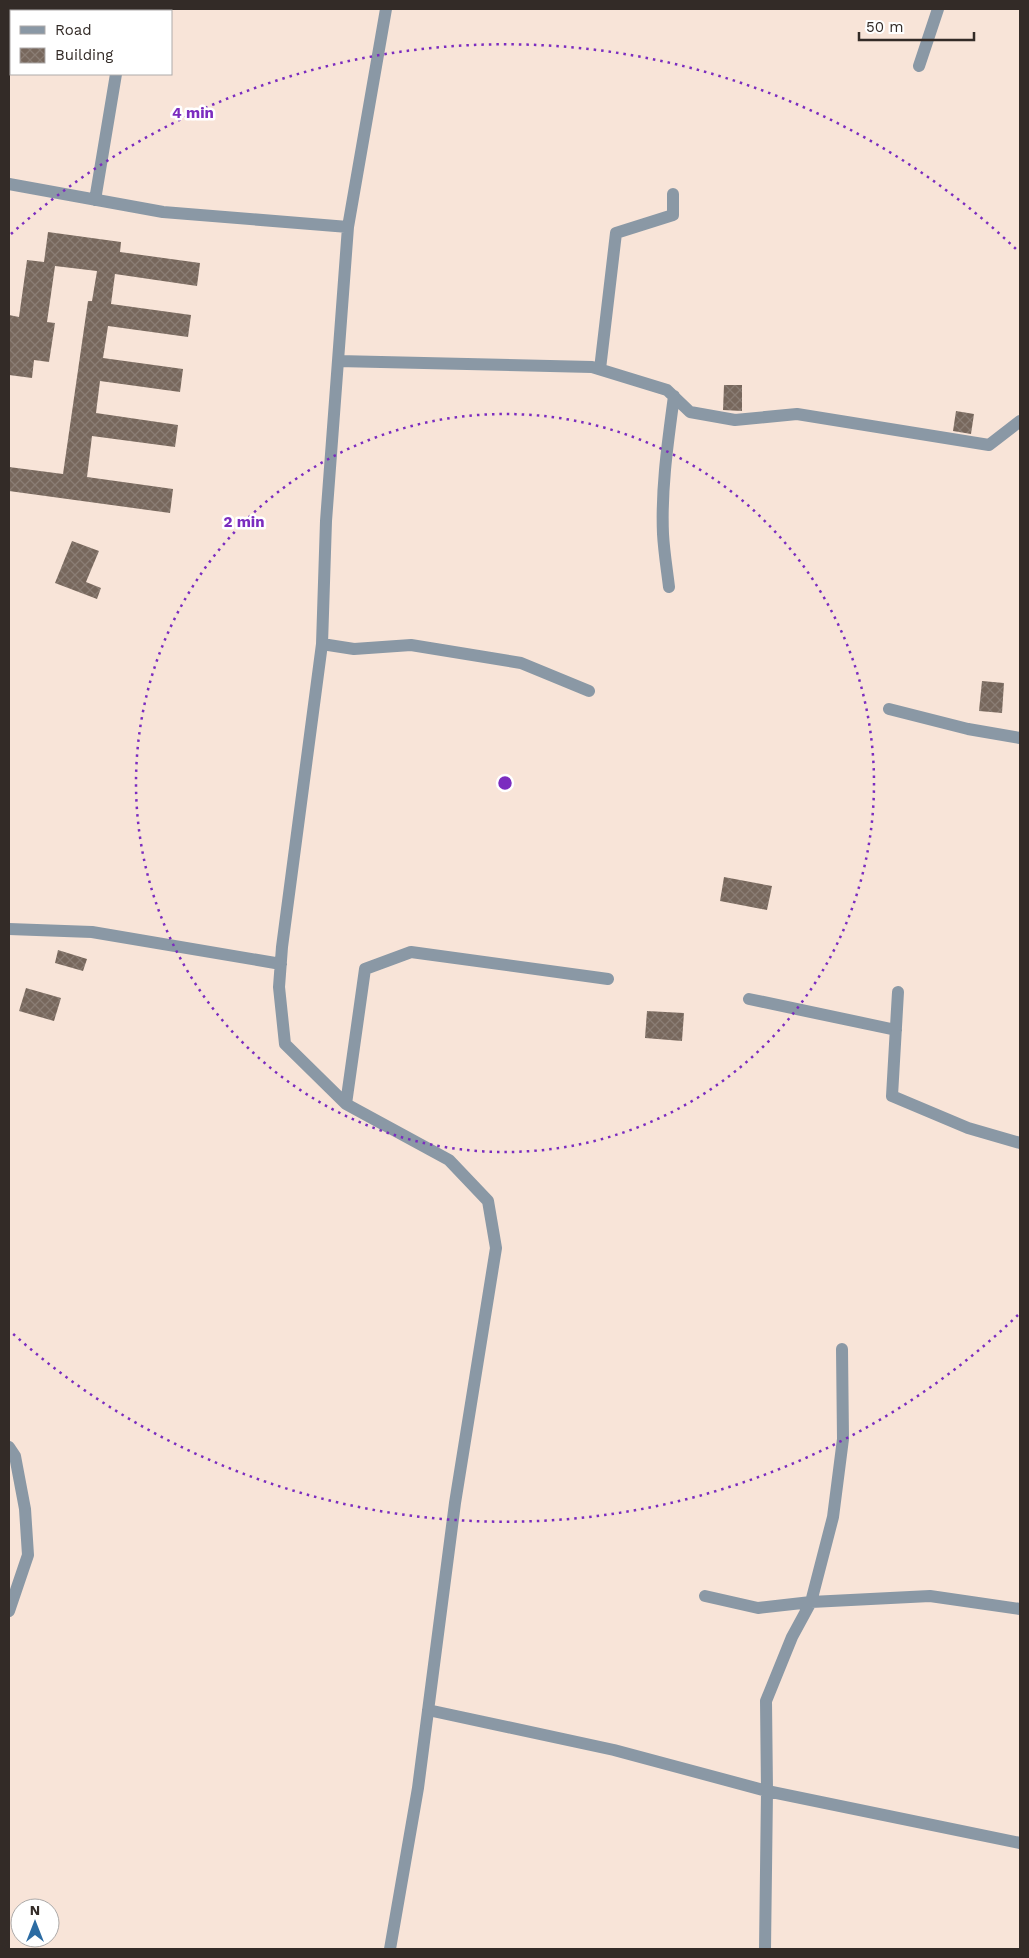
<svg xmlns="http://www.w3.org/2000/svg" width="1029" height="1958" viewBox="0 0 1029 1958" font-family="'Work Sans',sans-serif">
<style>
.building{fill:url(#building-cross-hatch)}
.lines{fill:none;stroke-linecap:round;stroke-linejoin:round}
.minor{stroke:#8a98a5;stroke-width:12}
.ring{fill:none;stroke:#7b2cbf;stroke-width:2.5;stroke-dasharray:2.5 5}
.centre{fill:#7b2cbf;stroke:#fff;stroke-width:2.5}
.ring-label{font-size:15px;text-anchor:middle;font-weight:bold;fill:#7b2cbf;stroke:#fff;stroke-width:5;stroke-linejoin:round;paint-order:stroke}
</style>
<defs>
<pattern id="building-cross-hatch" width="8" height="8" patternUnits="userSpaceOnUse" patternTransform="scale(1.25)"><rect width="8" height="8" fill="#77675c"/><path d="M0 0l8 8M0 8l8-8" fill="none" stroke="#8a7d74"/></pattern>
</defs>
<rect width="100%" height="100%" fill="#f8e4d8"/>
<path class="building" d="M48 232 121 242 120 252 200 263 197 286 115 274 111 304 191 315 188 337 108 326 103 358 183 369 180 392 100 381 96 413 178 425 175 447 92 436 87 477 173 489 170 513 9 491V467L63 474 88 301H92L97 271 55 266 47 322 55 323 49 362 34 360 32 378 9 375V315L19 317 27 260 44 262Z
M724 385H742V411L723 410Z
M956 411 974 414 971 434 953 431Z
M72 541 99 551 86 582 101 588 97 599 55 583Z
M982 681 1004 683 1002 713 979 711Z
M724 877 772 886 767 910 720 901Z
M58 950 87 959 83 971 55 963Z
M26 988 61 998 54 1021 19 1011Z
M647 1011 684 1013 682 1041 645 1038Z"/>
<g class="lines">
<path class="minor" d="M386 9 348 227 326 521 322 644 282 947 279 987 285 1044 346 1104 449 1160 488 1201 496 1248 455 1503 418 1788 390 1949
M149 11 150 9
M919 66 938 9
M9 184 163 212 348 227
M95 200 116 74
M338 361 592 367 667 390 690 412 735 420 797 414 989 445 1020 421
M600 369 616 233 673 215V194
M669 587C667 570 664 552 663 534 661 488 668 441 674 396
M322 644 354 649 411 645 521 663 589 691
M889 709 968 729 1020 738
M9 929 92 932 281 964
M898 992 892 1096 968 1128 1020 1143
M749 999 896 1030
M346 1104 365 969 411 952 608 979
M9 1447 15 1456 25 1509 28 1555 9 1611
M705 1596 758 1608 811 1602 930 1596 1020 1609
M428 1710 614 1750 767 1791 1020 1843
M765 1949 767 1791 766 1701 792 1637 811 1602 833 1517 843 1439 842 1349"/>
</g>
<g class="ring">
<circle cx="505" cy="783" r="369"/>
<path d="M1018 1315A739 739 0 0 1 11 1332M11 234A739 739 0 0 1 1018 251"/>
</g>
<circle cx="505" cy="783" r="8" class="centre"/>
<g class="ring-label">
<text x="193" y="118">4 min</text>
<text x="244" y="527">2 min</text>
</g>
<rect width="1029" height="1958" fill="none" stroke="#332b27" stroke-width="20"/>
<rect x="10" y="10" width="162" height="65" fill="#ffffff" stroke="#adaaa9"/>
<rect x="20" y="26" width="25" height="8" fill="#8a98a5" stroke="#adaaa9"/>
<text x="55" y="35" font-size="15" fill="#332b27">Road</text>
<rect x="20" y="48" width="25" height="15" fill="url(#building-cross-hatch)" stroke="#adaaa9"/>
<text x="55" y="60" font-size="15" fill="#332b27">Building</text>
<g transform="translate(35 1923)"><circle r="24" fill="#ffffff" stroke="#adaaa9"/>
<path d="M0-4L9 19L0 12L-9 19Z" fill="#2c6ca3"/>
<text y="-8" font-size="14" font-weight="bold" text-anchor="middle" fill="#332b27">N</text>
</g>
<path d="M859 32v8h115v-8" fill="none" stroke="#332b27" stroke-width="2.5"/>
<text x="866" y="32" font-size="15" fill="#332b27" stroke="#ffffff" stroke-width="4" paint-order="stroke">50 m</text>
</svg>
